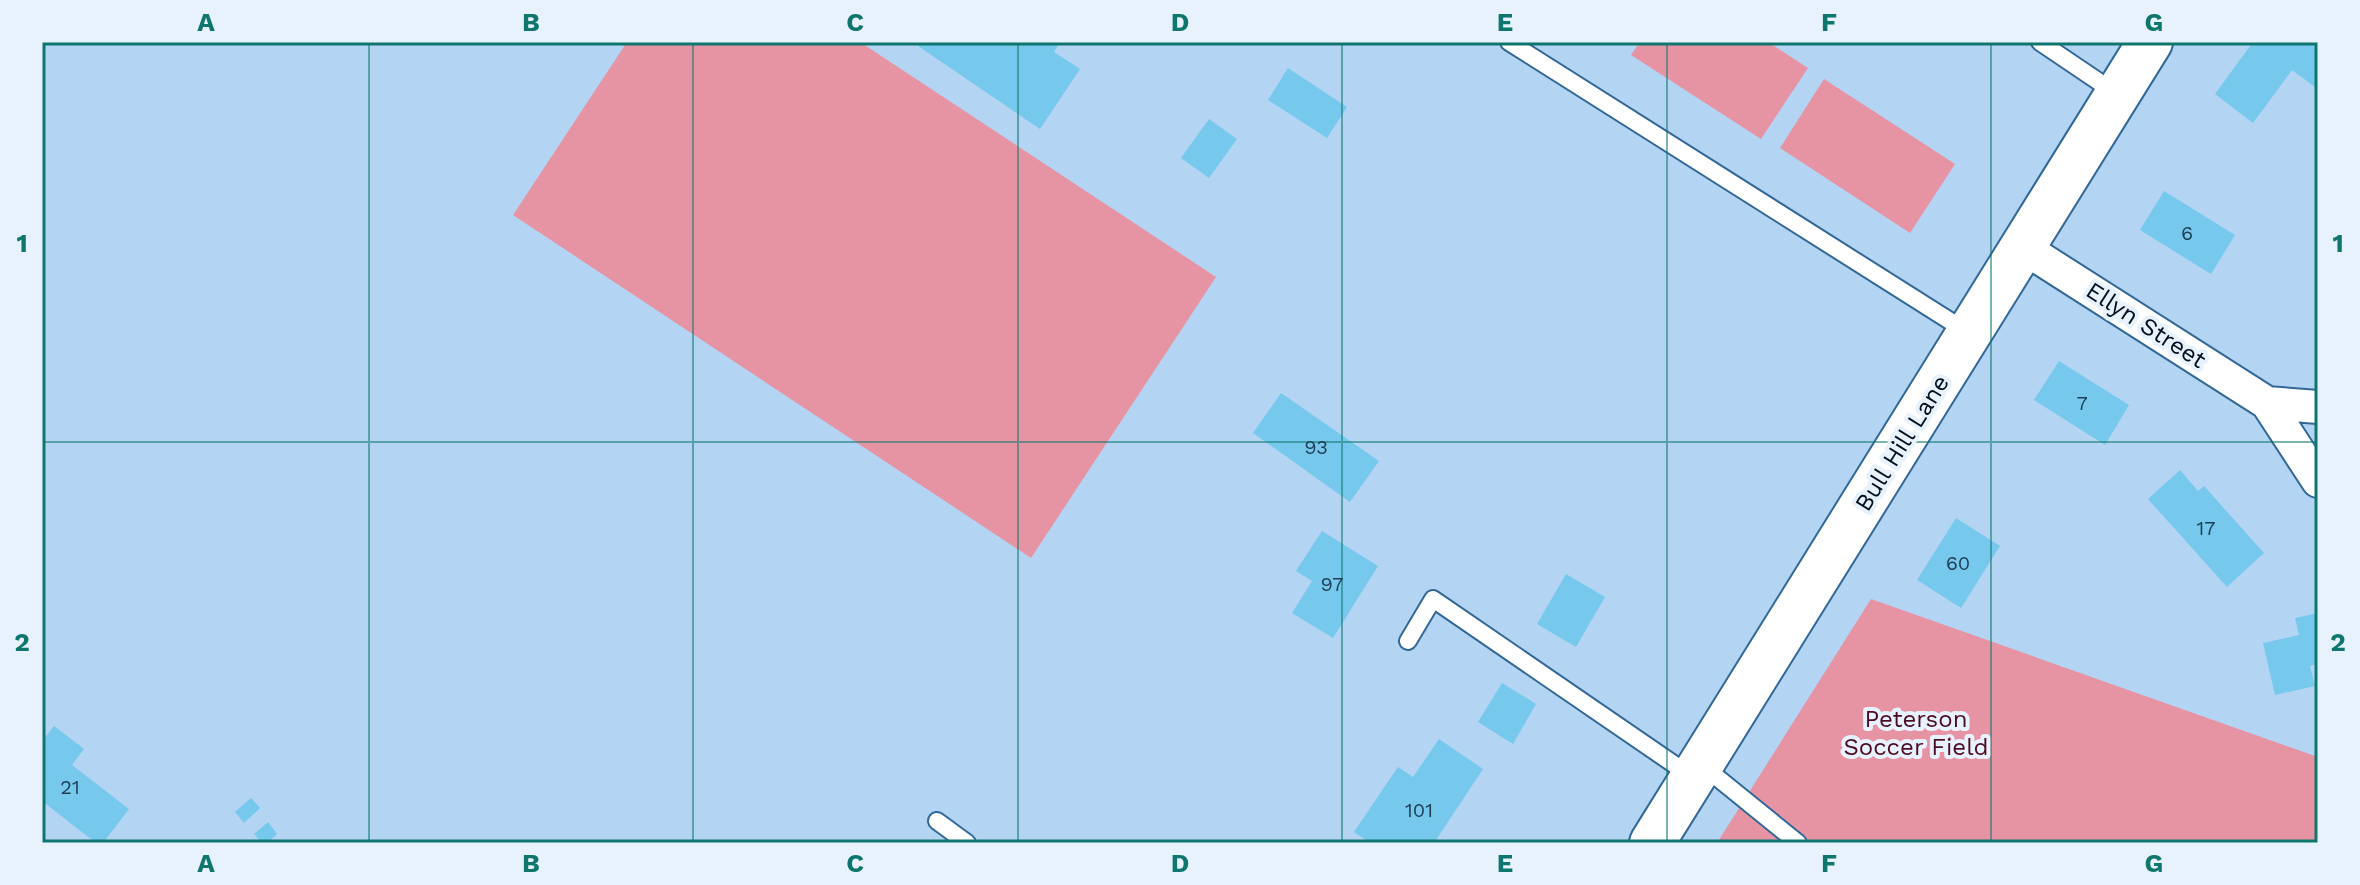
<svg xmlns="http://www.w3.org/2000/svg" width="2360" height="885" viewBox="0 0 2360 885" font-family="'Work Sans',sans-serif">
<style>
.green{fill:#e694a4}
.building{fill:#76c9ec}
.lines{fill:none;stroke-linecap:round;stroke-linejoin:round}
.service-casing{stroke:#326897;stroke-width:20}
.minor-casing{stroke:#326897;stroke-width:36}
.secondary-casing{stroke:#326897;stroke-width:48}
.service{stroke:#fff;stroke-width:16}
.minor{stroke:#fff;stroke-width:32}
.secondary{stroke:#fff;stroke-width:44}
.grid{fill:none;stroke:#0f766e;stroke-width:2;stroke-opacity:0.55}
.labels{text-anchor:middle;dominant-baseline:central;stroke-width:8;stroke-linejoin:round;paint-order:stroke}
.number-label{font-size:20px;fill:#1e3d53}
.street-label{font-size:24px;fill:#000e20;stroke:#e7f2fd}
.park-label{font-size:24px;fill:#4d0b21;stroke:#e7f2fd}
.neatline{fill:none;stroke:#0f766e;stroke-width:3}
.grid-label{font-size:26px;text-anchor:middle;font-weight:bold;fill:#0f766e}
</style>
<rect width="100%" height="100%" fill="#b3d4f3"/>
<path class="green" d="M627 42H860L1216 277 1031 558 513 215Z
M1640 42H1768L1808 68 1761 139 1631 55Z
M1824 79 1955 164 1910 233 1780 148Z
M1871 599 2318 757V843H1717Z"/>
<path class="building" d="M920 42H1060L1054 52 1080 69 1040 129 918 46Z
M2253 42H2318V83L2315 87 2292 70 2253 123 2215 94Z
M1288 68 1347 107 1327 138 1268 100Z
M1209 119 1237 139 1209 178 1181 158Z
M2164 191 2235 235 2211 274 2140 230Z
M2059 361 2129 405 2105 445 2034 400Z
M1281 393 1379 461 1350 502 1253 433Z
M2180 470 2198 491 2204 486 2264 553 2227 587 2148 499Z
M1956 518 2000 546 1961 608 1917 580Z
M1322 531 1378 566 1333 638 1292 613 1312 581 1296 571Z
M1566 574 1605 597 1576 647 1537 624Z
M2318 613V664L2310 666 2315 686 2275 695 2263 643 2299 635 2295 618Z
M1502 683 1536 704 1513 744 1478 722Z
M54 726 84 749 72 765 129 809 103 843H96L42 801V741Z
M1439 739 1483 769 1434 843H1370L1354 832 1398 767 1413 777Z
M251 798 260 808 244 823 235 812Z
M268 822 277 834 267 843H262L254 834Z"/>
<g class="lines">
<defs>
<path id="service" d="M1509 42 1969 333
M2040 42 2117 94
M1408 641 1433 599 1691 776
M1703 766 1798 843
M937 821 967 843"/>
<path id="minor" d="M2024 248 2267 403 2318 481
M2267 403 2318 407"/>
<path id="secondary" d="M1652 843 2150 42"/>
</defs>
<use href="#service" class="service-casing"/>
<use href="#minor" class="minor-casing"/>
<use href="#secondary" class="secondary-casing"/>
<use href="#service" class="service"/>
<use href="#minor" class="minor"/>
<use href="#secondary" class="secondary"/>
</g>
<path class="grid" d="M369 42V843M693 42V843M1018 42V843M1342 42V843M1667 42V843M1991 42V843M42 442H2318"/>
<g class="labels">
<g class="number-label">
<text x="2187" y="233">6</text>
<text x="2082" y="403">7</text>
<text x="1316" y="447">93</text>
<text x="2206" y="528">17</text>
<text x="1958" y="563">60</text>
<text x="1332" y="584">97</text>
<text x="70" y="787">21</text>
<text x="1419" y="810">101</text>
</g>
<g class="street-label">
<text transform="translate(2146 325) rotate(33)">Ellyn Street</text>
<text transform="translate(1902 443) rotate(-58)">Bull Hill Lane</text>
</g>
<g class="park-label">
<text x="1916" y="719">Peterson<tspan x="1916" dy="28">Soccer Field</tspan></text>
</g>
</g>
<rect width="2360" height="885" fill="none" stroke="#e7f2fd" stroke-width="88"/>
<rect x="44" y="44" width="2272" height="797" class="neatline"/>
<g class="grid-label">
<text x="206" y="31">A</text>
<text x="531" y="31">B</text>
<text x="855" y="31">C</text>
<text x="1180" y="31">D</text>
<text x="1505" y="31">E</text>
<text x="1829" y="31">F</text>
<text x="2154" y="31">G</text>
<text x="22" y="252">1</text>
<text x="2338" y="252">1</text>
<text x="22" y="651">2</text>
<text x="2338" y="651">2</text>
<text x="206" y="872">A</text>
<text x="531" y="872">B</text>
<text x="855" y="872">C</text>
<text x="1180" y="872">D</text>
<text x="1505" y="872">E</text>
<text x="1829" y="872">F</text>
<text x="2154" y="872">G</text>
</g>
</svg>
